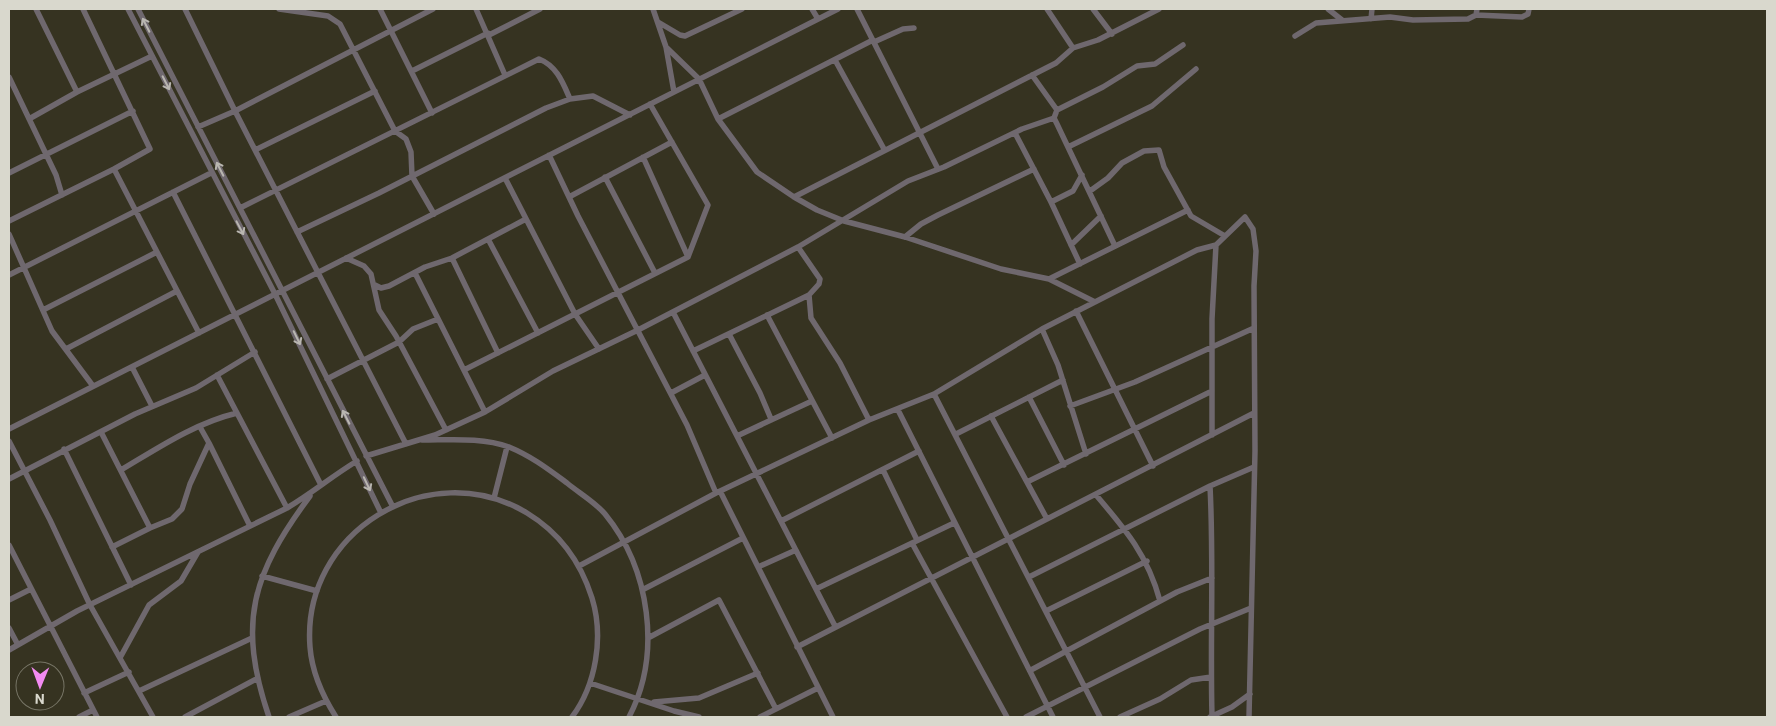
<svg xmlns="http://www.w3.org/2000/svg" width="1776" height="726" viewBox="0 0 1776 726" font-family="Roboto,sans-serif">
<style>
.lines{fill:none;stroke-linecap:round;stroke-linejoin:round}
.minor{stroke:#6f686e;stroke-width:5.5}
.oneway{stroke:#b9b6b0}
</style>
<rect width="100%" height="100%" fill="#363321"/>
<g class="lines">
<path class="minor" d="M36 9 77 92
M128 9 275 294 381 513
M138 9 393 507
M185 9 235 111 406 444
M279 9 328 16 340 24 395 131 406 139 411 152 412 176 434 214
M380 9 432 113
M476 9 505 75
M653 9 666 47 699 79 718 119 757 172 794 197 817 210 844 221 905 237 1001 269 1049 279 1095 302
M812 9 818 19
M857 9 938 169
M1047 9 1073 48
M1093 9 1112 34
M1328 9 1342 20
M1476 15 1522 17 1528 14 1529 9
M1371 19 1372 9
M658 22 680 35 685 36 742 9
M489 35 540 9
M1295 36 1316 23 1390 17 1413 20 1468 19 1476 15 1477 9
M874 42 903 29 914 28
M666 47 674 92
M835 60 884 149
M412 71 488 33
M1032 75 1057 110 1054 118 1057 124 1115 246
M9 77 56 175 62 195
M1057 110 1103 87 1137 66 1155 64 1183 45
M29 119 77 92 152 56
M718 119 873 40
M198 127 235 111 433 9
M1015 133 1051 202 1080 264
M1068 147 1152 106 1196 69
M255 150 375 91
M549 155 578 216 687 425 716 493
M643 157 688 257
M114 169 199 333
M9 173 133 111
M605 177 655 273
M505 178 575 314 599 349
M1090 191 1108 178 1122 163 1144 151 1159 150 1164 167 1191 216 1225 236
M173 192 321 485
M569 197 672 142
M794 197 1056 63 1073 48 1098 40 1159 9
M1051 202 1073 191 1082 175
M240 208 539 59C557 66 563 83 570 99L593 96 630 115
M9 221 114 169 150 149 83 9
M297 232 379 193 546 108 570 99
M9 234 52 331 93 386
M905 237 921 224 938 215 1034 169
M488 239 538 333
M1071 245 1101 216
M798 247 820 279 819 284 809 295 811 318 840 363 869 420
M346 258 364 266 371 274 379 310 396 336 446 430
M452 258 498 353
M415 273 485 412
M9 275 211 173
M1049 279 1188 210
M375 285 381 288 389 286 425 267 452 258 526 219
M43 310 157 252
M1076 311 1153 466
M673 312 835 626
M767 315 832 438
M1042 329 1058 365 1086 454
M729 334 760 393 771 419
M66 349 177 291
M693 351 809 295
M132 367 152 406
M464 370 688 257 708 205 650 104
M217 375 287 508
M327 379 399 342 413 329 438 319
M671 393 705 375
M934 394 1100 717
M1029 397 1064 465
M1070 406 1135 382 1254 328
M898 410 1053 717
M991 416 1047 519
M9 429 838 9
M101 432 150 528 112 547
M956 434 1063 380
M1212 435V319L1216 245
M737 436 812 401
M422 440C450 440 482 437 509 447 531 456 548 469 567 483 579 493 595 502 605 514 650 569 662 654 629 717
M9 441 50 520 90 605 153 717
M209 443 250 526
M64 449 131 585
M366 456 435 435 485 412 553 371 638 330 798 247 908 181 944 167 1022 129 1054 118
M121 470C158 448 195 423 237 413
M883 470 917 540
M9 479 135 414 196 388 255 352
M1027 482 1212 391
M1210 486C1214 563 1210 640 1212 716
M720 491 833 717
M1096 495C1126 530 1148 556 1160 601
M494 498 507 447
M781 521 919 451
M150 528 172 519 182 509 190 484 209 443 200 427
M912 543 1007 717
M9 545 97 717
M579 566 716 493 869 420 934 394 1042 329 1197 250 1216 245 1245 217 1253 229 1256 251 1254 286 1255 451 1249 717
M758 567 796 550
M262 576 317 591
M1029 577 1210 486 1254 467
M644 589 743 538
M816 589 954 523
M9 600 31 589
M1046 611 1147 561
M9 628 18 645
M648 638 719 600 776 709
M797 647 1254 413
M9 650 77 611 287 508C311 494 332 476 357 461
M121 656 149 605 181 581 198 552
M1031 670 1177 592 1212 578
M590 683 674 711 699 717
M139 691 252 638
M84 693 129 672
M654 702 699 698 758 673
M79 717 93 710
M185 717 258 678
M269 717C237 623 252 574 310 496
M289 717 326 701
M336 717C322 695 312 673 310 647 301 532 429 454 527 513 560 533 581 563 592 598 604 637 596 685 572 717
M760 717 818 688
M1026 717 1200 629 1251 608
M1120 717 1160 699 1191 680 1211 677
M1210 717 1232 707 1250 694"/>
</g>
<defs><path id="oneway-shaft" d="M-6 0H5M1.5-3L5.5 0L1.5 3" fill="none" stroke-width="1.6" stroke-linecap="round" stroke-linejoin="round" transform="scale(1.25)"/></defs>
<g class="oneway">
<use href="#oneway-shaft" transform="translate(146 25) rotate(-117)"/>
<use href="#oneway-shaft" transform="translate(166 83) rotate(63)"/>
<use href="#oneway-shaft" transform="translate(220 169) rotate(-117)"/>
<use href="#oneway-shaft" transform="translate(240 228) rotate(62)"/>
<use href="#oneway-shaft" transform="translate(297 338) rotate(64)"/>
<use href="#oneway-shaft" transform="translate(346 417) rotate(-117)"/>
<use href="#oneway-shaft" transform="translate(367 484) rotate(65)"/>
</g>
<rect width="1776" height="726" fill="none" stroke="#d9d8cd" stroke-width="20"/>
<g transform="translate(40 686) rotate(181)"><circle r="24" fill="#363321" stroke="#777566"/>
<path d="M0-4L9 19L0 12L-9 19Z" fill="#f38af2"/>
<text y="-8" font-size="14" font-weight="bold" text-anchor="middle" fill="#d9d8cd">N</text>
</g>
</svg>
